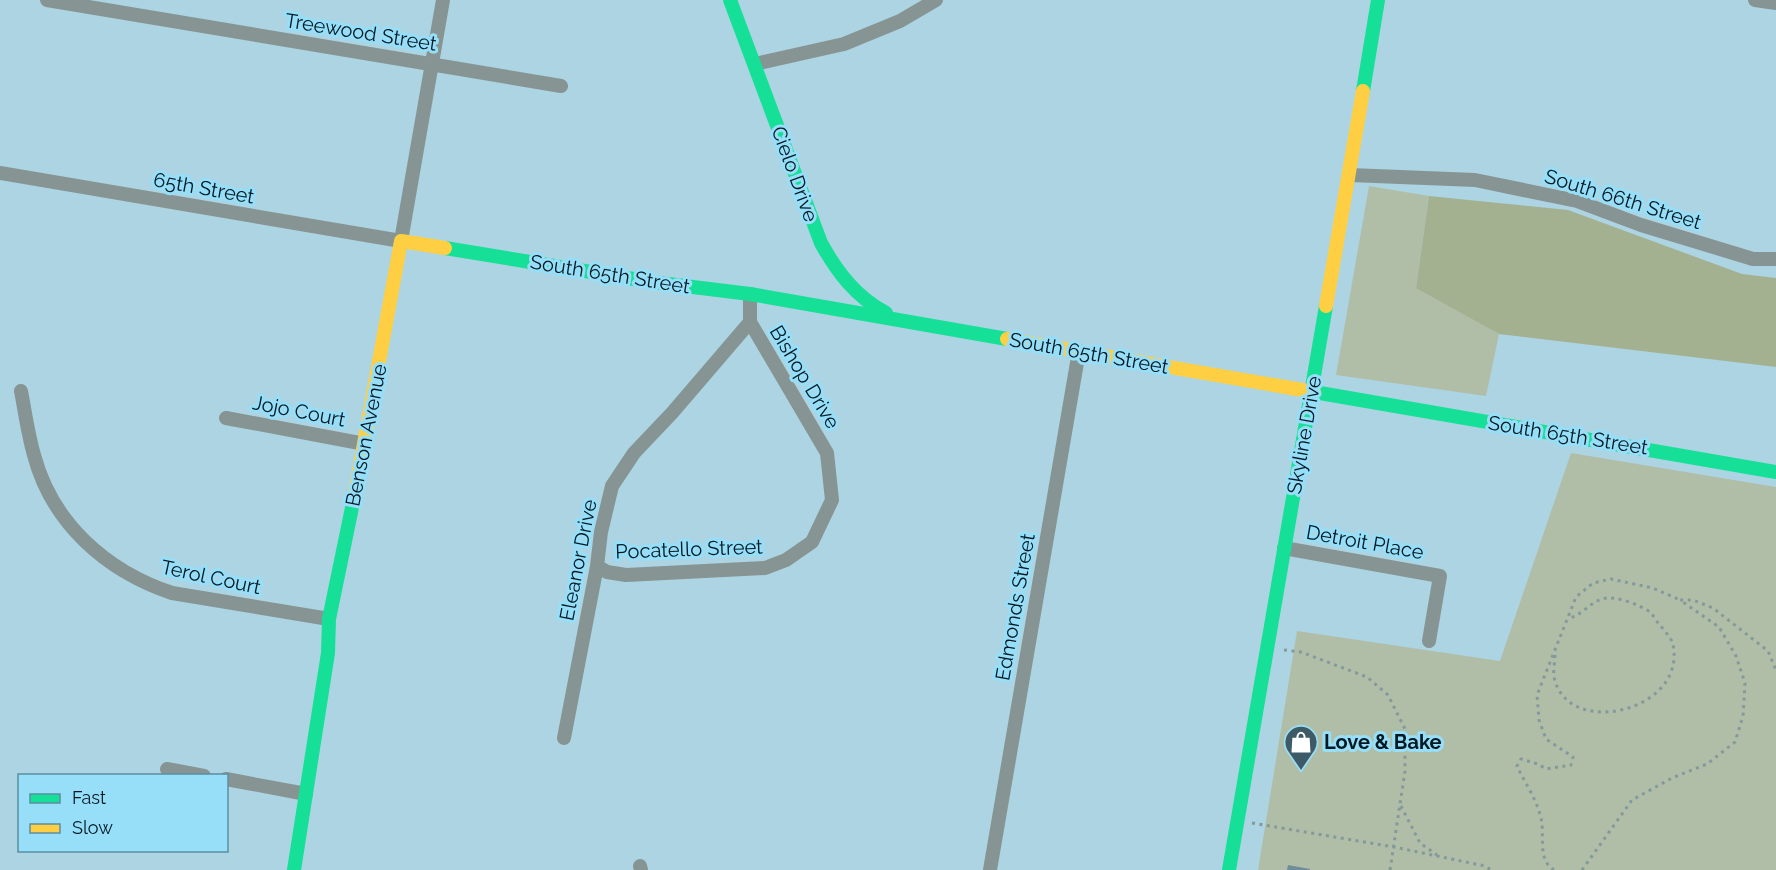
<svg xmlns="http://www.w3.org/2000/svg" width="1776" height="870" viewBox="0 0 1776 870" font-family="Raleway,sans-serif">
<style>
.green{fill:#b0bea7}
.forest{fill:#a4b190}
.building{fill:#6f8e98;filter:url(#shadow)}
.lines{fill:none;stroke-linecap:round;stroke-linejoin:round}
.path{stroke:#84999c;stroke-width:3;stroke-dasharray:3 4.5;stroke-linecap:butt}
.street{stroke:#869593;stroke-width:14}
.fast{stroke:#16e098;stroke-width:14}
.slow{stroke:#ffcf43;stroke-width:14}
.labels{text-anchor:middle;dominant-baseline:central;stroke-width:6;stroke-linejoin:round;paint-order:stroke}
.street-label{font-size:20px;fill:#001923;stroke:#97def8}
.poi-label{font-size:20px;font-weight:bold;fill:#001923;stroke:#97def8;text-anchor:start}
</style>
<defs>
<filter id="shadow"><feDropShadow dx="6" dy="4" stdDeviation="0" flood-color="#0004"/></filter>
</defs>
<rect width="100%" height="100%" fill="#add4e2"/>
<path class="green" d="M1369 186 1429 196 1416 287 1499 334 1486 396 1336 375Z
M1571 453 1776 487V870H1258L1297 631 1500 661Z"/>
<path class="forest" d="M1429 196 1568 210 1742 274 1776 278V367L1499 334 1416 288Z"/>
<path class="building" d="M1288 865 1310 869V870H1287Z"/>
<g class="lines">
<path class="path" d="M1284 650 1301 652 1367 677 1388 695 1405 729V771L1390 870
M1555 655C1555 662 1553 670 1554 677 1567 740 1687 711 1673 645 1672 638 1663 629 1658 623 1656 620 1653 615 1650 612 1640 605 1619 597 1607 598 1591 599 1582 617 1568 618
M1401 806 1420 843 1437 855
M1252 823 1394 847 1485 866 1491 870
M1554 870C1537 860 1545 835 1541 818 1537 800 1525 783 1517 766L1521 759 1538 764 1546 769 1571 765 1573 757 1546 739 1539 720 1537 695 1576 597 1593 583 1611 579 1653 588 1680 600
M1582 870 1632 800 1672 778 1707 764 1735 742 1743 716 1745 683 1736 656 1719 627 1680 600H1693L1713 608 1768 651 1776 670"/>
<path class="street" d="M47 0 561 86
M1755 0 1776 3
M755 64 844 44 900 21 936 0
M0 173 401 241 443 0
M1350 175 1475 180 1577 201 1641 225 1753 259H1776
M21 391C25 412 28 434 34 455 52 523 106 571 172 593L329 619
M226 418 365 444
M1284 548 1440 576 1429 641
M597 566 607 572 626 575 765 568 786 560 812 542 832 500 827 453 750 322
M564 738 597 566 601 532 612 486 634 453 672 413 750 322V294
M167 769 204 776
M226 779 306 794
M640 866 641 870
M990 870 1079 351"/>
<path class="fast" d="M730 0 821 243C837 272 856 297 886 313
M1363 91 1378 0
M445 248 652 282 750 294 1007 339
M1314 392 1776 472
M294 870 328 653 329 619 355 493
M1229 870 1326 306"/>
<path class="slow" d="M1326 306 1363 91
M1007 339 1314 392
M355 493 401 241 445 248"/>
</g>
<defs>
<symbol id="shop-pin" viewBox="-11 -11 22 30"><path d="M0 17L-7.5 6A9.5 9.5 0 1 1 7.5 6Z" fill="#3d5a66" stroke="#97def8"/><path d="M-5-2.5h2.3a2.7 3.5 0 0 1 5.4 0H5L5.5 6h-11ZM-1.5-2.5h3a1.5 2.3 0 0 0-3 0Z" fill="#fff"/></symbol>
</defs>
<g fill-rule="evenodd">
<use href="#shop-pin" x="1282" y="723" width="38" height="52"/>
</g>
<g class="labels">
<g class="street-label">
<text transform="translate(361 32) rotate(9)">Treewood Street</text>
<text transform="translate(795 174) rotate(70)">Cielo Drive</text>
<text transform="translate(204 188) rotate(10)">65th Street</text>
<text transform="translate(1623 199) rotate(17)">South 66th Street</text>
<text transform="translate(610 274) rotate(9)">South 65th Street</text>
<text transform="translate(1089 353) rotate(10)">South 65th Street</text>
<text transform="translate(805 377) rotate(59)">Bishop Drive</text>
<text transform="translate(299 411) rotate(11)">Jojo Court</text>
<text transform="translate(366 435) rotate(-79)">Benson Avenue</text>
<text transform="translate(1304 435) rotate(-80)">Skyline Drive</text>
<text transform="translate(1568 435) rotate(9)">South 65th Street</text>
<text transform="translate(1365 542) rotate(10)">Detroit Place</text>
<text transform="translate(689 549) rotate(-2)">Pocatello Street</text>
<text transform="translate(578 560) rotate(-79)">Eleanor Drive</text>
<text transform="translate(211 577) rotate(12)">Terol Court</text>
<text transform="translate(1015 607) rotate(-80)">Edmonds Street</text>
</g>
<g class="poi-label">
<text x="1324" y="742">Love &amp; Bake</text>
</g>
</g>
<rect x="18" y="774" width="210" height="78" fill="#97def8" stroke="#5b8fa3" stroke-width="1.5"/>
<rect x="30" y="794" width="30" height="9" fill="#16e098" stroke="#5b8fa3" stroke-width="1.5"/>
<text x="72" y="804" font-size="18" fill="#001923">Fast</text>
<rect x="30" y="824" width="30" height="9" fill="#ffcf43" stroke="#5b8fa3" stroke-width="1.5"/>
<text x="72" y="834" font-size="18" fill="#001923">Slow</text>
</svg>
